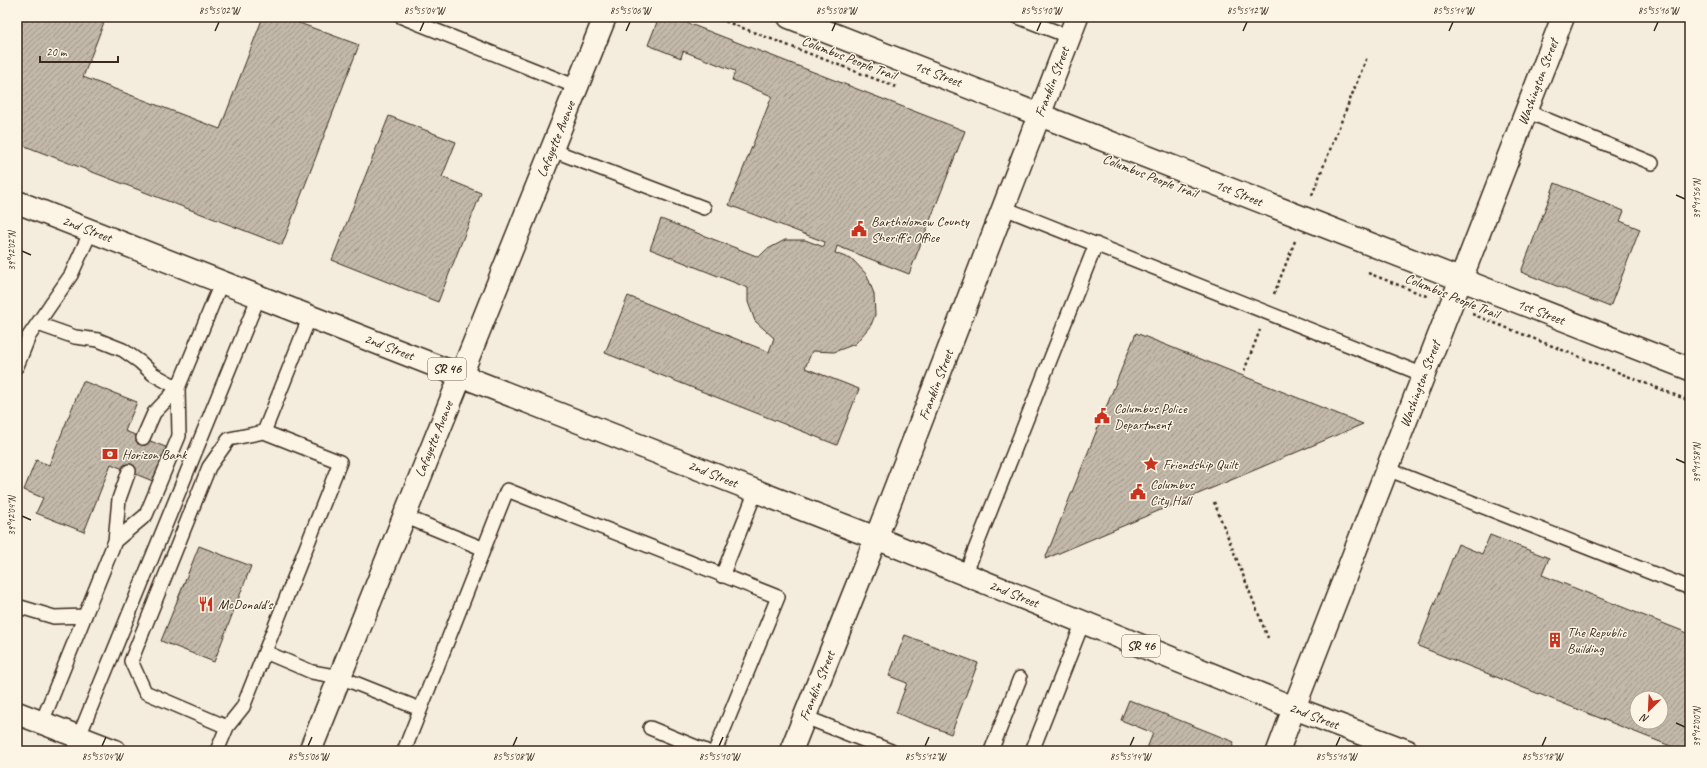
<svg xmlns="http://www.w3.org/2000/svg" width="1707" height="768" viewBox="0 0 1707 768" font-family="Caveat,sans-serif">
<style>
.building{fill:url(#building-hatch);stroke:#3b2a1e;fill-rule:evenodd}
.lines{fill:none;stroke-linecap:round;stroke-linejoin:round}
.lane-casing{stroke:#3b2a1e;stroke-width:16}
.street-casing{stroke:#3b2a1e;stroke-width:25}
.secondary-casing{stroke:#3b2a1e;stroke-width:25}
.highway-casing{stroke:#3b2a1e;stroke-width:25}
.path{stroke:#3b2a1e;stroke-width:2.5;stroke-dasharray:3 3;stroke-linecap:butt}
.lane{stroke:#fcf5e5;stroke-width:13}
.street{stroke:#fcf5e5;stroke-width:22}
.secondary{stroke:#fcf5e5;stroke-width:22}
.highway{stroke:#fcf5e5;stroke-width:22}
.ticks{fill:none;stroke:#3b2a1e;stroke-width:1.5}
.labels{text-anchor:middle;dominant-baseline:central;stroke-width:3;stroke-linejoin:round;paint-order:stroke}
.shield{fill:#fcf5e5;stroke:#75675a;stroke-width:1}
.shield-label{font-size:13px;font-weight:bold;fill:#3b2a1e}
.street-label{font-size:14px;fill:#3b2a1e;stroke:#fcf5e5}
.poi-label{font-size:14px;fill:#3b2a1e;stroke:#fcf5e5;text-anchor:start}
.neatline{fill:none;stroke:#3b2a1e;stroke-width:1.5}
.ticks-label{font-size:10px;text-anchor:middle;fill:#3b2a1e}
</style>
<defs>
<pattern id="building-hatch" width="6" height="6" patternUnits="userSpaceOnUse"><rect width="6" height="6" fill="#c3b9aa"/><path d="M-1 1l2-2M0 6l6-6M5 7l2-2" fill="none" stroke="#a0978a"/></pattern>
</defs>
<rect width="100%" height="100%" fill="#f4eddd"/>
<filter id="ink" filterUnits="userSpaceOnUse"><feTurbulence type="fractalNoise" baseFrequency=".025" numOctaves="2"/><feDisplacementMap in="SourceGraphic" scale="8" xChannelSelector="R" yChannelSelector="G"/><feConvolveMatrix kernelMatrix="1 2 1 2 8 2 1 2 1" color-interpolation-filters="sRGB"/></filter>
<g filter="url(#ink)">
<path class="building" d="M17 17H106L83 77 220 129 263 17H283L359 45 282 245 17 143Z
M659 17H672L965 131 909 274 837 246 835 253 853 260 867 275 874 294 875 315 871 325 855 344 834 352 812 351 805 368 859 389 837 445 605 353 628 296 769 352 774 338 755 321 748 302V288L650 249 661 219 759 257 766 250 785 240H805L824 247 825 242 729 205 772 96 732 80 735 71 683 51 681 58 648 45Z
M389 116 456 142 442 177 481 193 438 302 332 260Z
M1555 183 1624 211 1620 221 1640 229 1610 307 1521 272Z
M1136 333 1363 424 1045 559Z
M83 381 137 402 125 431 168 448 155 482 111 464 84 532 36 513 43 498 24 490 36 460 49 465Z
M1490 535 1549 558 1542 575 1690 634V751H1683L1418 646 1458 544 1482 554ZM1637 698H1661V722H1637Z
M199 546 251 566 214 662 161 641Z
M905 635 978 663 951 734 896 713 907 683 889 676Z
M1129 700 1234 742 1231 751H1146L1153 733 1121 720Z"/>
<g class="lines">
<defs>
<path id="lane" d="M402 17 577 87
M1018 17 1070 37
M1526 111 1652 163
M552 150 704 208
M1004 208 1424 375
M38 324 75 337 98 340 123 350 140 362 153 374 178 388 154 413 143 438
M17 366 29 336 71 275 91 231
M1387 469 1690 588
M404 516 484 549
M115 541 146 515 179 436 178 388 222 281
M965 575 1096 244
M722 576 756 491
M17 606 54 617 85 616
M265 652 312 672 340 677 420 709
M805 717 891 751
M42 722 115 541 119 499 129 471
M227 727 145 692 131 661 209 467 229 439 264 432
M650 728 706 751
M73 751 259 296
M217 751 227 727 243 707 340 462 264 432 310 316
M404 751 507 490 778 597 715 751
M991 751 1020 678
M1032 751 1083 622"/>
<path id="street" d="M789 17C1090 133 1389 254 1690 369
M876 538 1077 17
M1294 708 1563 17
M310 751 605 17"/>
<path id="secondary" d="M791 751 876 538
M1278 751 1294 708"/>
<path id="highway" d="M17 202 876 538 1294 708 1407 751
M17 713 115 751"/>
</defs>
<use href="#lane" class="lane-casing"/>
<use href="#street" class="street-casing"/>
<use href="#secondary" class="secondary-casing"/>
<use href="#highway" class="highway-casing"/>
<path class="path" d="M714 17 896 87
M1312 195 1367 57
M1368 273 1429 297
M1274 294 1295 241
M1472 314 1690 401
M1244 371 1260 330
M1214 502 1268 638"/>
<use href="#lane" class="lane"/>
<use href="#street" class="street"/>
<use href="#secondary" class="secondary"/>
<use href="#highway" class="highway"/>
</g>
</g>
<path class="ticks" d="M215 31 219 22M420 31 424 22M626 31 630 22M832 31 836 22M1037 31 1041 22M1243 31 1247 22M1449 31 1453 22M1654 31 1658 22M1676 195 1685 199M22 251 31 255M1676 459 1685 463M22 516 31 520M1676 723 1685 727M102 746 106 737M308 746 312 737M513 746 517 737M719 746 723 737M925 746 929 737M1130 746 1134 737M1336 746 1340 737M1542 746 1546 737"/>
<defs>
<symbol id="civic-bare" viewBox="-9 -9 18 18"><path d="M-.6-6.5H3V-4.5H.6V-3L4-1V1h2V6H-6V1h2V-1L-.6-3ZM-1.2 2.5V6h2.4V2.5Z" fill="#c8321e" stroke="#fcf5e5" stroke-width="2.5" paint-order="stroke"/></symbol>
<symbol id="bank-bare" viewBox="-9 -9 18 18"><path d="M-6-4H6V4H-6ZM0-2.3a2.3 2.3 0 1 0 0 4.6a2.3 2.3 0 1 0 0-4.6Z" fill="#c8321e" stroke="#fcf5e5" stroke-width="2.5" paint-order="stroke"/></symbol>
<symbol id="sight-bare" viewBox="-9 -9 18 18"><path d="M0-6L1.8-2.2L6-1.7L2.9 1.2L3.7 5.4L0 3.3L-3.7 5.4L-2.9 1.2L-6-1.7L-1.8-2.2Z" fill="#c8321e" stroke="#fcf5e5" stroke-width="2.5" paint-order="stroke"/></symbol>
<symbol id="restaurant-bare" viewBox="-9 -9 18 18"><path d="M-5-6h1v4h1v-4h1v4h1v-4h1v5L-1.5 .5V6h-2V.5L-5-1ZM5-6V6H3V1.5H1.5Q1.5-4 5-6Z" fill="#c8321e" stroke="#fcf5e5" stroke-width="2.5" paint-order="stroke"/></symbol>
<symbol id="building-bare" viewBox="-9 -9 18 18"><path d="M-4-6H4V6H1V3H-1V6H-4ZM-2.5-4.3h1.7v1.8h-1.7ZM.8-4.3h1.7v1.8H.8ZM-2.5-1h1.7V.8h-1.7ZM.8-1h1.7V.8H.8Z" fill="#c8321e" stroke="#fcf5e5" stroke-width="2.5" paint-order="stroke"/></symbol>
</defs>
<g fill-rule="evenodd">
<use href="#civic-bare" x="848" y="218" width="22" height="22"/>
<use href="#civic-bare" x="1091" y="405" width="22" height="22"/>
<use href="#bank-bare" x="99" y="443" width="22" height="22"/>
<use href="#sight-bare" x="1140" y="453" width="22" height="22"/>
<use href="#civic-bare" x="1127" y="481" width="22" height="22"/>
<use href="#restaurant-bare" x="195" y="593" width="22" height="22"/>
<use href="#building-bare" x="1544" y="629" width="22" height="22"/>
</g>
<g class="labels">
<g class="shield">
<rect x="428" y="358" width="38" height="22" rx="3"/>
<rect x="1122" y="635" width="38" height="22" rx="3"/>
</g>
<g class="shield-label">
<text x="447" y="369">SR 46</text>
<text x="1141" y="646">SR 46</text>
</g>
<g class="street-label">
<text transform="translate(849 58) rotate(21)">Columbus People Trail</text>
<text transform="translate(938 74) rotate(21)">1st Street</text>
<text transform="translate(1052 82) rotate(-69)">Franklin Street</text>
<text transform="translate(1538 82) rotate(-69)">Washington Street</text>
<text transform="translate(556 139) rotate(-68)">Lafayette Avenue</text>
<text transform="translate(1150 176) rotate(21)">Columbus People Trail</text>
<text transform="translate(1239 193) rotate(22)">1st Street</text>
<text transform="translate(87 229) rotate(21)">2nd Street</text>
<text transform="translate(1452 296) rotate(22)">Columbus People Trail</text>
<text transform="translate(1541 312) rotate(21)">1st Street</text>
<text transform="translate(389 347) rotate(21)">2nd Street</text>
<text transform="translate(1420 384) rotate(-69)">Washington Street</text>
<text transform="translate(936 385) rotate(-69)">Franklin Street</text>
<text transform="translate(434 439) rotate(-68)">Lafayette Avenue</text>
<text transform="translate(713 474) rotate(22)">2nd Street</text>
<text transform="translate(1014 594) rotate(22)">2nd Street</text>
<text transform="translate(817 686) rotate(-68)">Franklin Street</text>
<text transform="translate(1314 716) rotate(21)">2nd Street</text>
</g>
<g class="poi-label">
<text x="871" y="221">Bartholomew County<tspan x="871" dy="16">Sheriff's Office</tspan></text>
<text x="1114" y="408">Columbus Police<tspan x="1114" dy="16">Department</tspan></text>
<text x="122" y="454">Horizon Bank</text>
<text x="1163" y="464">Friendship Quilt</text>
<text x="1150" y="484">Columbus<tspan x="1150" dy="16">City Hall</tspan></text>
<text x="218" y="604">McDonald's</text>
<text x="1567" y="632">The Republic<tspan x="1567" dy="16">Building</tspan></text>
</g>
</g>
<rect width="1707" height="768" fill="none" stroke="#fcf5e5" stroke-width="44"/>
<g transform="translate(1649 710) rotate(204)"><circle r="19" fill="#fcf5e5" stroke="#afa495"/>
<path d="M0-3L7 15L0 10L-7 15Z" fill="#c8321e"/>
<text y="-6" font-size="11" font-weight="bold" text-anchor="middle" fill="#3b2a1e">N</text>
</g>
<path d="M40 56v6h78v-6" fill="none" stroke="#3b2a1e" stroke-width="2"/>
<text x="46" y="56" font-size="12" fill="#3b2a1e" stroke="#fcf5e5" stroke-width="3" paint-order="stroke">20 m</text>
<rect x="22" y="22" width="1663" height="724" class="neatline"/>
<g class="ticks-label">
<text x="219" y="14">85°55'02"W</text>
<text x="424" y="14">85°55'04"W</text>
<text x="630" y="14">85°55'06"W</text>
<text x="836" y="14">85°55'08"W</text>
<text x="1041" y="14">85°55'10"W</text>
<text x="1247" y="14">85°55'12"W</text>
<text x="1453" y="14">85°55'14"W</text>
<text x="1658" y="14">85°55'16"W</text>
<text transform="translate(1696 199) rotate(-90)" y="4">39°11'56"N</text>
<text transform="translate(11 251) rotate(-90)" y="4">39°12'02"N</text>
<text transform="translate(1696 463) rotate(-90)" y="4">39°11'58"N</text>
<text transform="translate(11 516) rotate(-90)" y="4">39°12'04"N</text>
<text transform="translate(1696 727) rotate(-90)" y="4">39°12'00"N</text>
<text x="102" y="760">85°55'04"W</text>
<text x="308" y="760">85°55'06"W</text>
<text x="513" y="760">85°55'08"W</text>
<text x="719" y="760">85°55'10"W</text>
<text x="925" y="760">85°55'12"W</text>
<text x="1130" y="760">85°55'14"W</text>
<text x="1336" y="760">85°55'16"W</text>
<text x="1542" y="760">85°55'18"W</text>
</g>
</svg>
